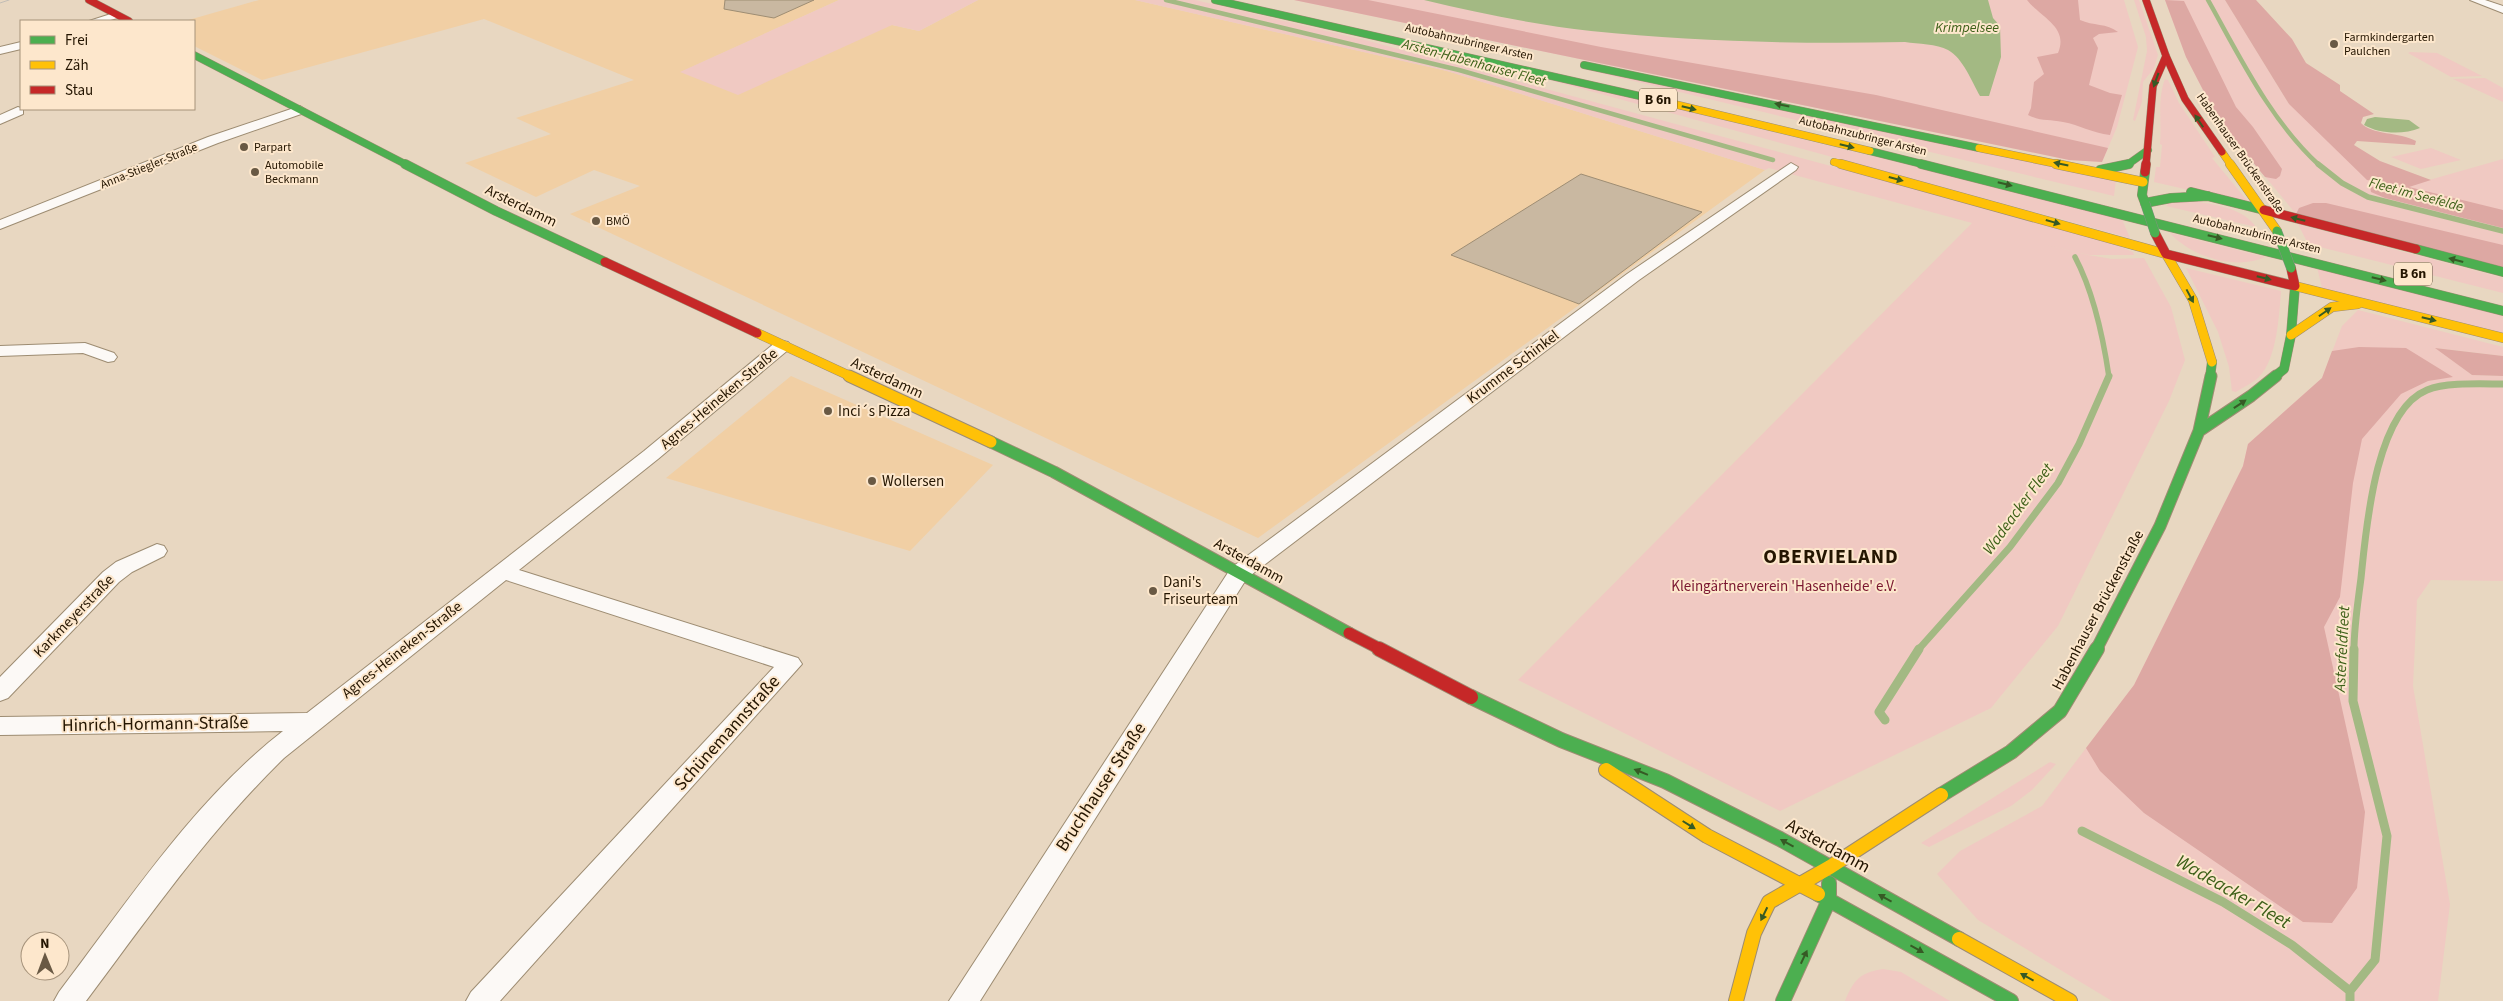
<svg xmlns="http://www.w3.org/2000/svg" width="2503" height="1001" viewBox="0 0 2503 1001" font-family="'Source Sans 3',sans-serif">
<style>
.built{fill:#f1cfa4}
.green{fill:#f0c9c2}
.forest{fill:#dda8a3}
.water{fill:#a3b983}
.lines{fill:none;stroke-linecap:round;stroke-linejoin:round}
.stream-far3{stroke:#a3b983;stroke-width:4.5}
.stream-far2{stroke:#a3b983;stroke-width:5.5}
.stream-far1{stroke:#a3b983;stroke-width:7}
.stream{stroke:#a3b983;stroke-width:9}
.building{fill:#c9b8a1;stroke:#9e8d73}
.street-casing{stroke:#9d8c72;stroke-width:2}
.fast-far3-casing{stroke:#9d8c72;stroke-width:8}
.fast-far2-casing{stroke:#9d8c72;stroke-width:10}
.fast-far1-casing{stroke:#9d8c72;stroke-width:13}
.fast-casing{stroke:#9d8c72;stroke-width:16}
.slow-far3-casing{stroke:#9d8c72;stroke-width:8}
.slow-far2-casing{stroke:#9d8c72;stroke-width:10}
.slow-far1-casing{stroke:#9d8c72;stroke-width:13}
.slow-casing{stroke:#9d8c72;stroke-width:16}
.jam-far3-casing{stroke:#9d8c72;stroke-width:8}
.jam-far2-casing{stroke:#9d8c72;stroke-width:10}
.jam-far1-casing{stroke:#9d8c72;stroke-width:13}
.jam-casing{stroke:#9d8c72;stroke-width:16}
.street{fill:#fcf9f6;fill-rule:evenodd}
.fast-far3{stroke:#4caf50;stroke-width:7}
.fast-far2{stroke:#4caf50;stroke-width:9}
.fast-far1{stroke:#4caf50;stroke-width:11}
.fast{stroke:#4caf50;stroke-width:14}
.slow-far3{stroke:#ffc107;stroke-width:7}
.slow-far2{stroke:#ffc107;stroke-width:9}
.slow-far1{stroke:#ffc107;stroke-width:11}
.slow{stroke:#ffc107;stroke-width:14}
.jam-far3{stroke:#c62828;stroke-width:7}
.jam-far2{stroke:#c62828;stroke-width:9}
.jam-far1{stroke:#c62828;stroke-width:11}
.jam{stroke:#c62828;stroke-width:14}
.tram{stroke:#c2bdb6;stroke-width:1}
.fast-bridge-casing{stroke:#889084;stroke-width:10;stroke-linecap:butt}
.fast-bridge{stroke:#4caf50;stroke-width:9}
.oneway{fill:#365a25}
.poi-dot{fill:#695944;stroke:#fde7cc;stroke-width:2}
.labels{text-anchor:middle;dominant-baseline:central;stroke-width:4;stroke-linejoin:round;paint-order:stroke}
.far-poi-label{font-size:12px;fill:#241501;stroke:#fde7cc;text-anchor:start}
.far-street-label{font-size:12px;fill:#241501;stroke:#fde7cc}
.far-water-label{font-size:14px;font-style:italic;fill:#3c5f17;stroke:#fde7cc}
.shield{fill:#fde7cc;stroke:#65543e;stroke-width:1}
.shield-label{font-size:14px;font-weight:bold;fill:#241501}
.street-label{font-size:15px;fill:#241501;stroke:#fde7cc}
.poi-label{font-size:15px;fill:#241501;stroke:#fde7cc;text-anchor:start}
.park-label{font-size:15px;fill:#7a1630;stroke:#fde7cc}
.water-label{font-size:16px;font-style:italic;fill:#3c5f17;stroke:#fde7cc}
.near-street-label{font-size:18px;fill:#241501;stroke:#fde7cc}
.near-water-label{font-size:19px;font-style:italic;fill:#3c5f17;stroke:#fde7cc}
.district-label{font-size:20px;font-weight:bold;letter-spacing:1px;fill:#241501;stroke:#fde7cc}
</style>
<rect width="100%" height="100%" fill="#e8d7c1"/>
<path class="built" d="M259 0H839L681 72 892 25 919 31 978 0H1135L1447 71 1765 170 1258 538 570 214 640 186 594 170 536 197 465 163 551 134 516 118 634 80 484 19 262 80 194 46V21H185Z
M791 376 993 465 910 551 666 478Z"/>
<path class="green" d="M839 0H978L919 31 892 25 738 95 680 72Z
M1135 0H1195L1365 40 2016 216 2111 243 2133 252 2134 255H2089L2042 244 2088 255 2112 259 2144 258 2171 307 2185 360 2169 401 2058 626 1991 708 1780 811 1518 680 1972 223 1769 168 1765 170 1447 71Z
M1294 0H2124L2138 47 2117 127 2102 162 2069 160Z
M2134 0H2139L2158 55 2154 68 2143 82 2142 102 2135 121 2133 120 2147 51 2146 37Z
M2165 0H2225L2289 104 2408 186 2503 159V267L2296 214 2219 121 2186 57Z
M2410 52 2437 53 2482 76 2451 77 2408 53Z
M1583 69 2116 179 2114 196Z
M2485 78 2503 88V102L2453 79Z
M1555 79 2121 217 2130 238 1553 81Z
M2165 79 2168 80 2179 103 2215 157 2212 158 2250 204 2154 182 2156 167H2160L2162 145 2160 144C2162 123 2157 99 2165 79Z
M2431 148 2461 160 2421 169 2391 157Z
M2192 201C2214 204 2243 208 2256 227L2166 206 2171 202Z
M2298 224 2503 278V293L2308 244Z
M2170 233 2265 257C2236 271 2190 256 2170 233Z
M2317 267 2503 316V333L2322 288Z
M2186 268 2281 291C2279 316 2277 359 2259 377 2253 383 2243 387 2236 392L2232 391 2229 367 2218 332Z
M2358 310 2503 347V356L2436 348 2472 375 2503 376V581L2431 580 2417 600 2413 686 2450 904 2438 1001H2112L1978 920 1937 874 1960 851 2042 806 2134 685 2243 466 2248 444 2322 378 2342 326Z
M2050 762 2056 764 2032 790 2011 806 1929 847 1921 843Z
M1883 969 1901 972 1950 1001H1845C1854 979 1860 973 1883 969Z"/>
<path class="forest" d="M1294 0H1368L1601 47 1876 95 2108 148 2102 162 2069 160Z
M2027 0H2078L2080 20C2093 26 2107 23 2118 32L2099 34 2093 38 2098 48 2089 85 2110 93 2122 95 2110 135C2092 133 2080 125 2063 122 2049 119 2042 122 2028 115L2031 108 2034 82 2044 74 2037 57 2058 53C2069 27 2041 18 2027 0Z
M2165 0 2184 1 2236 107 2253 127 2282 169 2280 176 2276 179 2265 177 2219 121 2186 57Z
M2225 0H2256L2292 39 2306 63 2340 85V91L2374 114 2363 117 2361 123C2371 135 2400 132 2416 141L2415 145 2357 141 2354 145 2380 161 2431 180 2409 187 2503 210V228L2385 198 2371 192 2370 187 2403 186 2367 180 2289 104Z
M2313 203H2326L2503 245V267L2296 214 2299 208Z
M2359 347 2406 348 2453 377 2428 381 2401 394 2362 439 2353 483 2340 597 2324 627 2365 812 2357 888 2332 923 2303 922 2144 813 2100 771 2086 748 2134 685 2243 466 2248 444 2322 378 2332 351Z
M2435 348 2503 356V376L2472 375Z"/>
<path class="water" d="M1424 0H1988L1993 18 2000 26 2001 57 1989 96H1980C1972 82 1963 58 1948 50 1937 44 1918 44 1905 42 1801 44 1696 42 1591 31 1535 25 1479 13 1424 0Z
M2375 117 2409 120 2420 128C2403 135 2380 134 2364 125L2367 119Z"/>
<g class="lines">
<path class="stream-far3" d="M1166 0 1459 70 1773 160
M2208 0C2240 57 2270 120 2319 165"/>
<path class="stream-far2" d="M2318 164 2342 183 2368 197 2503 231
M2075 257C2094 293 2103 336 2109 377"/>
<path class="stream-far1" d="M1918 650 2010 547 2058 483 2079 444 2109 376
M2354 650C2354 626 2358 602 2361 578 2366 530 2375 411 2427 390 2446 382 2482 384 2503 384"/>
<path class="stream" d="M1885 720 1879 712 1919 649
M2082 831 2223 902 2292 945 2350 991V1001
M2350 991 2375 960 2387 836 2353 701 2354 649"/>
</g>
<path class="building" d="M725 0H814L774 18 724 9Z
M1581 174 1702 212 1579 304 1451 255Z"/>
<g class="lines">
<defs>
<path id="street" d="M2470 0H2485L2503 6V13Z
M117 12 122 15 121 17 107 21H89Z
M21 42V49L0 54V47Z
M300 106 306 110 304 113 218 143 0 229V220L208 137Z
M18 107 23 109V114L0 124V115Z
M1791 163 1798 167 1796 170 1639 280 1247 578 980 1001H949L1231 568 1627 274Z
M782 341 788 342 791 346 788 350 658 459 519 570 798 658 802 664 500 1001H466L471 992 774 667 506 580 284 758C209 831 149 917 86 1001H54L59 992C127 903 194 800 283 731L0 735V717L307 713 644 451 776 342Z
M85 343 114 353 117 357 114 361 108 362 83 353 0 356V346Z
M157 544 164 546 167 551 164 556 132 572 119 582 8 698 0 701V677L103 572 116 562Z"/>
<path id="fast-far3" d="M1215 0 1653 99
M194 55 407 165
M1584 65 1979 148
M1870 151 1926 165
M2127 165 2148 150"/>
<path id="fast-far2" d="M405 164 496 211 605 262
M1921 164 2503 311
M2100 170 2129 164
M2145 172 2142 195 2145 203 2171 198 2208 196
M2191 192 2264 210
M2416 249 2503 272
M2210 377 2212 362
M2274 377 2284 369 2291 335 2295 286"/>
<path id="fast-far1" d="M2199 431 2251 396 2276 376
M991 442 1054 472 1349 633
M2096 650 2160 526 2199 431 2211 376"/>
<path id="fast" d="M1471 697 1561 740 1665 781 1780 839 1959 939
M1941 795 2011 752 2060 711 2097 649
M1818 894 2011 1001
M1783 1001 1829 900V883"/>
<path id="slow-far3" d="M1653 99 1870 151
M1979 148 2062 165
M2222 152 2231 165
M1834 162 1845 165"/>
<path id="slow-far2" d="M1841 164 2166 254
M2056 164 2143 182
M2230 164 2277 231
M2166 254 2193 300 2212 362
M2295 286 2503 338
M757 333 852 377
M2291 335 2332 307 2358 304"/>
<path id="slow-far1" d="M849 376 991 442"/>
<path id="slow" d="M1606 770 1707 836 1818 894
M1959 939 2070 1001
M1736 1001 1754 933 1769 902 1830 867 1941 795"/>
<path id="jam-far3" d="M89 0 129 21
M2146 0 2166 56 2185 99 2222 152
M2146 165 2153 86 2166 56"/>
<path id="jam-far2" d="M2145 172 2146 164
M2264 210 2416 249
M2155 233 2166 254 2295 286 2291 268
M605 262 757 333"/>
<path id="jam-far1" d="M1349 633 1382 650"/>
<path id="jam" d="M1379 649 1471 697"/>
</defs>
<use href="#street" class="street-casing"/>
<use href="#fast-far3" class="fast-far3-casing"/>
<use href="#fast-far2" class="fast-far2-casing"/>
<use href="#fast-far1" class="fast-far1-casing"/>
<use href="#fast" class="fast-casing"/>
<use href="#slow-far3" class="slow-far3-casing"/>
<use href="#slow-far2" class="slow-far2-casing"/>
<use href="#slow-far1" class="slow-far1-casing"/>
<use href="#slow" class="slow-casing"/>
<use href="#jam-far3" class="jam-far3-casing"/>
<use href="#jam-far2" class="jam-far2-casing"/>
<use href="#jam-far1" class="jam-far1-casing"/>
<use href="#jam" class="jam-casing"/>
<use href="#street" class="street"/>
<use href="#fast-far3" class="fast-far3"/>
<use href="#fast-far2" class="fast-far2"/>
<use href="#fast-far1" class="fast-far1"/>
<use href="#fast" class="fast"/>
<use href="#slow-far3" class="slow-far3"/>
<use href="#slow-far2" class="slow-far2"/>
<use href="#slow-far1" class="slow-far1"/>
<use href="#slow" class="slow"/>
<use href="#jam-far3" class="jam-far3"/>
<use href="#jam-far2" class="jam-far2"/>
<use href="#jam-far1" class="jam-far1"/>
<use href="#jam" class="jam"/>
<path class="tram" d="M0 3 9 0"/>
<defs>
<path id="fast-bridge" d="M2145 203 2155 233
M2277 231 2291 268"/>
</defs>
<use href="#fast-bridge" class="fast-bridge-casing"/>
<use href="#fast-bridge" class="fast-bridge"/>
</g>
<defs><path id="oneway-solid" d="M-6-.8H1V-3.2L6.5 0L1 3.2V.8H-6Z" transform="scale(1.25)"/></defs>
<g class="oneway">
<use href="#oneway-solid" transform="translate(2156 80) rotate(110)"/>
<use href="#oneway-solid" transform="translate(1782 105) rotate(-168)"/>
<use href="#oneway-solid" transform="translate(1689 108) rotate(14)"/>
<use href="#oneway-solid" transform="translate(2199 121) rotate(-124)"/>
<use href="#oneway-solid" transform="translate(1847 146) rotate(14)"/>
<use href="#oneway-solid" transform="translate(2061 164) rotate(-168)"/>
<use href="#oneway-solid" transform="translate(1896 179) rotate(15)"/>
<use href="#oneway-solid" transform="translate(2005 184) rotate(14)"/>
<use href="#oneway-solid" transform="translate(2298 219) rotate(-166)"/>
<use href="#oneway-solid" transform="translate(2053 222) rotate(16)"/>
<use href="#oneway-solid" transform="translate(2215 237) rotate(14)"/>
<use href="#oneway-solid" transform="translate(2456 260) rotate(-165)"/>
<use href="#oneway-solid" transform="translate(2264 278) rotate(14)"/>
<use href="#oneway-solid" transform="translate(2379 279) rotate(14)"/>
<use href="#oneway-solid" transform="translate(2190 296) rotate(62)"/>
<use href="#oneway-solid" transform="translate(2325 312) rotate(-35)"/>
<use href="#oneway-solid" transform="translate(2429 319) rotate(14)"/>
<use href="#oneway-solid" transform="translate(2240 404) rotate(-34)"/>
<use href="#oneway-solid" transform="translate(1641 772) rotate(-158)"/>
<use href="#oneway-solid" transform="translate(1689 825) rotate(32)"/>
<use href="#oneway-solid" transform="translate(1787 843) rotate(-151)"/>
<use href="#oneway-solid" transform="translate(1885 898) rotate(-151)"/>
<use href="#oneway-solid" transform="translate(1764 914) rotate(116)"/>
<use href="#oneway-solid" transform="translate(1917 949) rotate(29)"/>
<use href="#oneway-solid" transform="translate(1804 957) rotate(-65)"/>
<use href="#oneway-solid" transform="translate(2027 977) rotate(-151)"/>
</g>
<g class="poi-dot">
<circle cx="2334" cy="44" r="5"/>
<circle cx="244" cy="147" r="5"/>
<circle cx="255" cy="172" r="5"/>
<circle cx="596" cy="221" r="5"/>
<circle cx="828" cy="411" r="5"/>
<circle cx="872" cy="481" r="5"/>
<circle cx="1153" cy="591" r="5"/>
</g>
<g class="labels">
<g class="far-poi-label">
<text x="2344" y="37">Farmkindergarten<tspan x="2344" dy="14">Paulchen</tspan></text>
<text x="254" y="147">Parpart</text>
<text x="265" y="165">Automobile<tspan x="265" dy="14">Beckmann</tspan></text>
<text x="606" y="221">BMÖ</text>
</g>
<g class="far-street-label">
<text transform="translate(1469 42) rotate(13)">Autobahnzubringer Arsten</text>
<text transform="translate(1863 136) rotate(14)">Autobahnzubringer Arsten</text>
<text transform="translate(2240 153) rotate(55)">Habenhauser Brückenstraße</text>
<text transform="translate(149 166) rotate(-22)">Anna-Stiegler-Straße</text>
<text transform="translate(2257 234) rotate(14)">Autobahnzubringer Arsten</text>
</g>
<g class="far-water-label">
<text x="1967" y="28">Krimpelsee</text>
<text transform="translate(1474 63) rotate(15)">Arsten-Habenhauser Fleet</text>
<text transform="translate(2416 195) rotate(15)">Fleet im Seefelde</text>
</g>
<g class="shield">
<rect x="1639" y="88.5" width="38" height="23" rx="4"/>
<rect x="2394" y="262.5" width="38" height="23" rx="4"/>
</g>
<g class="shield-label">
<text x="1658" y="100">B 6n</text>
<text x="2413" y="274">B 6n</text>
</g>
<g class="street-label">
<text transform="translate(521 206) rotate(26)">Arsterdamm</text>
<text transform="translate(1513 367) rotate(-37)">Krumme Schinkel</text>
<text transform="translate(887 378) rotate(25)">Arsterdamm</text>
<text transform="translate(719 399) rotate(-40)">Agnes-Heineken-Straße</text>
<text transform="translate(1249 561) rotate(29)">Arsterdamm</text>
<text transform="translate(2098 610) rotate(-62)">Habenhauser Brückenstraße</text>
<text transform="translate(74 616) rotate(-46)">Karkmeyerstraße</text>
<text transform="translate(402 650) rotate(-38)">Agnes-Heineken-Straße</text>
</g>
<g class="poi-label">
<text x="838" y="411">Inci´s Pizza</text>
<text x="882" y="481">Wollersen</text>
<text x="1163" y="582">Dani's<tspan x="1163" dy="17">Friseurteam</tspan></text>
</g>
<g class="park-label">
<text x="1784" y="586">Kleingärtnerverein 'Hasenheide' e.V.</text>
</g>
<g class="water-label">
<text transform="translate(2018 509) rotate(-54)">Wadeacker Fleet</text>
<text transform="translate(2342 649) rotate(-87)">Asterfeldfleet</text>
</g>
<g class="near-street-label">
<text transform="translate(155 724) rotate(-1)">Hinrich-Hormann-Straße</text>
<text transform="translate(727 733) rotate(-48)">Schünemannstraße</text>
<text transform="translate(1101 787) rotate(-57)">Bruchhauser Straße</text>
<text transform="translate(1828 846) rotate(29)">Arsterdamm</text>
</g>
<g class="near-water-label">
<text transform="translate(2233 892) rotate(30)">Wadeacker Fleet</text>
</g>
<g class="district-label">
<text x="1831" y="557">OBERVIELAND</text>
</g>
</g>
<rect x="20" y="20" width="175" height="90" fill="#fde7cc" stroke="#a6937b"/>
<rect x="30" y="36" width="25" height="8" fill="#4caf50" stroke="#a6937b"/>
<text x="65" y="45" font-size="15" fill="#241501">Frei</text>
<rect x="30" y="61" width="25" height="8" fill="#ffc107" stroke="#a6937b"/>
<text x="65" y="70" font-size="15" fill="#241501">Zäh</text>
<rect x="30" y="86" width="25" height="8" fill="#c62828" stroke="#a6937b"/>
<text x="65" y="95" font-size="15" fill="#241501">Stau</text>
<g transform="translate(45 956) rotate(359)"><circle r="24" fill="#fde7cc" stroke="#a6937b"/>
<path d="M0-4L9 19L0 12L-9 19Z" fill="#695944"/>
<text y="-8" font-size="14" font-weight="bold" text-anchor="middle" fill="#241501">N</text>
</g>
</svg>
